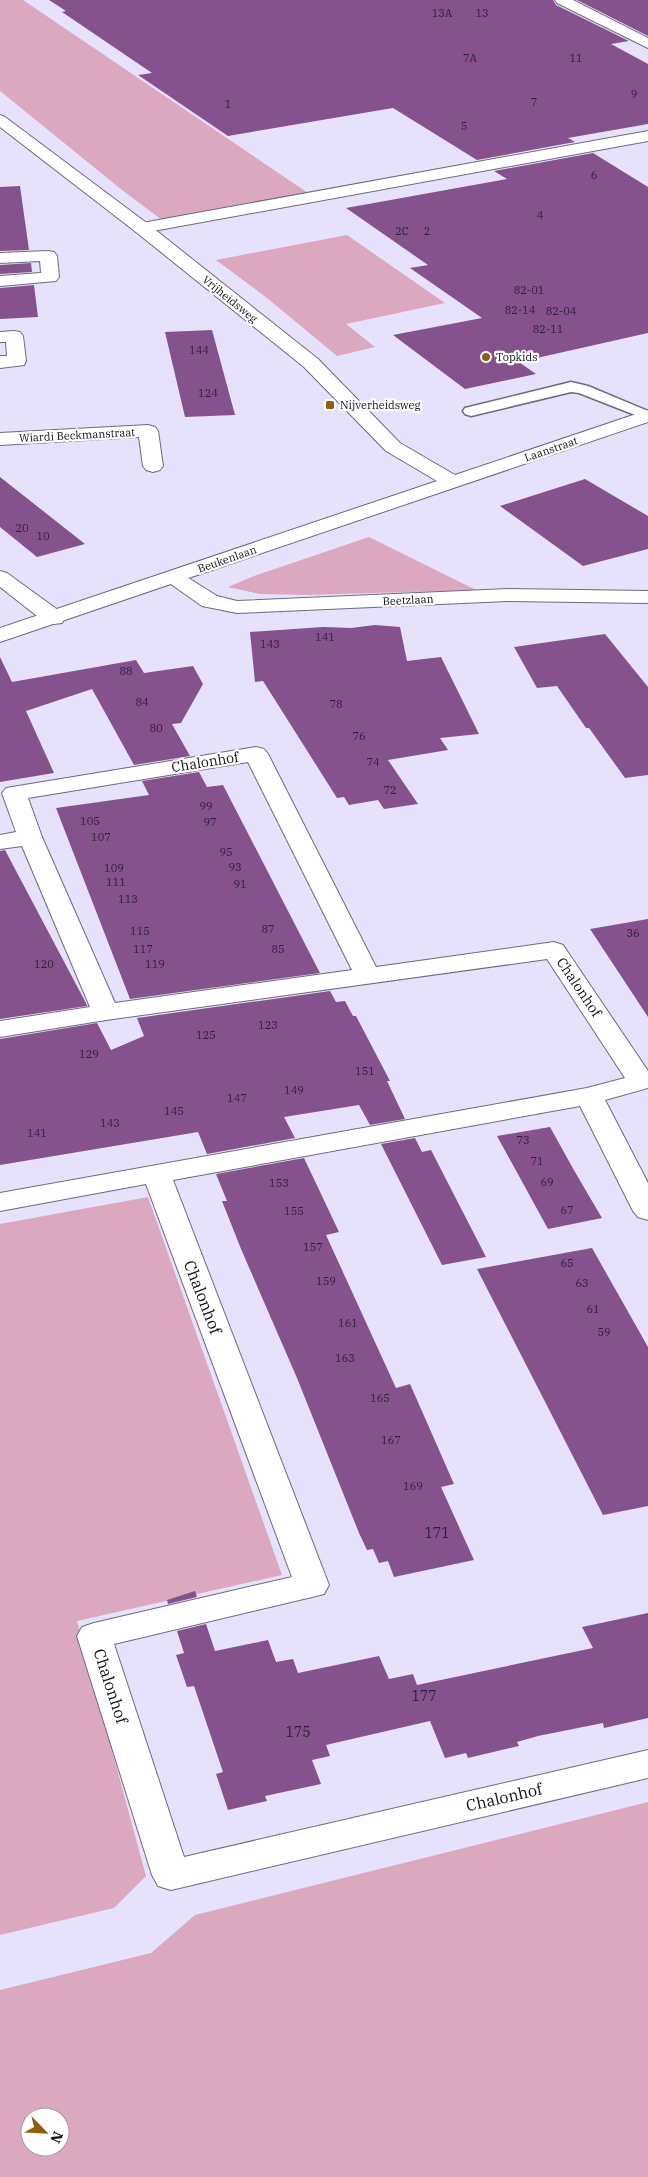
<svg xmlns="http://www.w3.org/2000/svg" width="648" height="2177" viewBox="0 0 648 2177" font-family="'IBM Plex Serif',serif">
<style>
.green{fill:#dca8c0;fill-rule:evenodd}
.building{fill:#86528e}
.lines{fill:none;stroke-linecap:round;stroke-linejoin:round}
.service-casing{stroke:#6e6980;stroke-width:3}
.minor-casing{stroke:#6e6980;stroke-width:2}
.tertiary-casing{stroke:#6e6980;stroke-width:2}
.service{fill:#fff;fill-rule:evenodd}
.minor{fill:#fff;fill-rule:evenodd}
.tertiary{fill:#fff;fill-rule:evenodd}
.poi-dot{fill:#905e0e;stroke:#fff;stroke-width:2}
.labels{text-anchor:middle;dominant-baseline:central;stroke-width:4.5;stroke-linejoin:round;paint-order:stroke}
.number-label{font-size:11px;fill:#2f2036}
.far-street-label{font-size:11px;fill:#121018;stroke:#fff}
.far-poi-label{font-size:11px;fill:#121018;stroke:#fff;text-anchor:start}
.street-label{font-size:14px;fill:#121018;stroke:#fff}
.near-number-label{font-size:14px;fill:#2f2036}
.near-street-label{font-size:16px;fill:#121018;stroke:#fff}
</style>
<rect width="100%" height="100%" fill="#e7e2fc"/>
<path class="green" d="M0 0H23L311 195 166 223 122 190 0 91Z
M347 235 445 303 346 324 375 347 337 356 267 298 216 260Z
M369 537 476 590 307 595 260 594 228 587 254 576Z
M148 1197 282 1575 77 1621 146 1876 114 1908 0 1935V1224Z
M648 1802V2177H0V1990L151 1953 195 1915ZM30 2117H60V2147H30Z"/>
<path class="building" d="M49 0H553L556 5 629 41 611 44 648 64V124L568 138 575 142 477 160 393 108 228 136 138 75 152 73 62 12 66 11Z
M577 0H648V36Z
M593 153 648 187V333L519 362 536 374 465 389 393 335 482 318 410 268 428 265 346 208 507 179 494 171Z
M20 186 29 250 0 251V187Z
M31 263 32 272 0 274V265Z
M34 285 38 317 0 319V288Z
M212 330 235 415 185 417 165 332Z
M0 477 85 544 37 557 0 527Z
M585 479 648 516V549L583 566 500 506Z
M375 625 400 627 407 661 441 657 479 734 440 738 448 750 388 760 418 804 384 809 378 800 349 805 344 797 337 798 263 681 255 682 250 632 323 627 351 628Z
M605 634 648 687V775L625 778 589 728H586L557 686 537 688 514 647Z
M0 657 12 682 136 660 144 673 193 666 203 684 181 723 172 724 190 756 134 765 92 689 26 711 54 773 0 782Z
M199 772 207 787 223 785 320 973 130 999 56 808 149 795 142 781Z
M5 850 87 1005V1006L0 1019V851Z
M648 919V1017L590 929Z
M330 991 336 1002 345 1001 353 1016H356L390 1081H387L405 1119 370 1125 359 1105 284 1117 295 1138 207 1154 198 1132 0 1165V1039L97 1023 111 1050 144 1036 137 1018Z
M550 1127 575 1172 602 1218 548 1229 497 1136Z
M415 1138 422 1152 431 1150 486 1257 442 1265 381 1144Z
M304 1158 339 1232 326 1235 396 1388 410 1384 454 1484 441 1487 474 1560 394 1577 388 1561 379 1563 373 1549 367 1550 359 1533 297 1378 241 1249 222 1201H227L216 1174Z
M592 1248 648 1347V1506L603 1515 477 1269Z
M195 1591 197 1597 168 1604 167 1600Z
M648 1613V1718L604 1728 603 1723 538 1736 517 1742 519 1746 468 1758 466 1753 445 1758 430 1721 326 1745 330 1756 312 1760 321 1784 265 1796 267 1801 228 1810 216 1774 223 1772 194 1686 187 1687 176 1655 184 1653 177 1631 206 1624 215 1651 268 1640 276 1662 293 1659 298 1673 379 1656 389 1679 413 1674 417 1685 593 1648 582 1627Z"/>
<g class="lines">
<defs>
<path id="service" d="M571 382 588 386 648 411V420L579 393 571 392 471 416 465 414 463 411 465 408Z"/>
<path id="minor" d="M555 0H573L648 38V48L557 3Z
M648 131V141L142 233 136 232 134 228 136 224 142 223Z
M48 251 54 252 57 256 59 277 56 281 0 286V276L41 273 40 261 0 263V253Z
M14 331 20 332 23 336 26 361 24 365 0 368V356H7L6 342H0V332Z
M148 425 155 427 158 431 163 466 160 470 153 472 146 470 143 466 139 437 0 445V433Z
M0 571 7 573 62 613 65 618 62 623 54 624 46 623 0 587Z
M175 572 182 574 217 596 237 601 508 589 648 591V603L508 601 237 613 202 606 168 582 164 578 168 574Z
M256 747 264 749 268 754 376 967 554 942 563 945 648 1071V1088L605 1100 648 1183V1220L638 1217 633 1211 580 1106 173 1180 329 1585 324 1594 312 1597 114 1644 184 1857 648 1750V1778L171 1890 158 1886 152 1875 77 1636 82 1627 94 1623 292 1577 146 1184 0 1211V1193L587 1088 625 1078 547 959 106 1020 0 1037V1021L90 1007 22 846 0 849V835L16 832 2 793 6 788ZM248 762 352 970 115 1003 42 837 28 798Z"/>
<path id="tertiary" d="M0 115 5 117 148 224 318 359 400 443 455 475 648 410V422L0 642V628L437 481 386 451 304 367 136 232 0 127Z"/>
</defs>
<use href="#service" class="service-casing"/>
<use href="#minor" class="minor-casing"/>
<use href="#tertiary" class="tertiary-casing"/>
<use href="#service" class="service"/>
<use href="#minor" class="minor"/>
<use href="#tertiary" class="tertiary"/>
</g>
<g class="poi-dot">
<circle cx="486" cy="357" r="5"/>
<rect x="325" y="400" width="10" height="10" rx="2.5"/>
</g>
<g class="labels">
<g class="number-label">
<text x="442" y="13">13A</text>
<text x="482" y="13">13</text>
<text x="470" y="58">7A</text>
<text x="576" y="58">11</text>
<text x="634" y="94">9</text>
<text x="534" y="102">7</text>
<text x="228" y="104">1</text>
<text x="464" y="126">5</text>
<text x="594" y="175">6</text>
<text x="540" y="215">4</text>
<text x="402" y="231">2C</text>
<text x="427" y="231">2</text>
<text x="529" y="290">82-01</text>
<text x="520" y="310">82-14</text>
<text x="561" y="311">82-04</text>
<text x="548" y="329">82-11</text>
<text x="199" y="350">144</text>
<text x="208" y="393">124</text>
<text x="22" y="528">20</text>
<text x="43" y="536">10</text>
<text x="325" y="637">141</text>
<text x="270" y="644">143</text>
<text x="126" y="671">88</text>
<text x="142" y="702">84</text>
<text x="336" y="704">78</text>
<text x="156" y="728">80</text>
<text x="359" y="736">76</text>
<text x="373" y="762">74</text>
<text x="390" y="790">72</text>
<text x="206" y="806">99</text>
<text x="90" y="821">105</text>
<text x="210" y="822">97</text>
<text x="101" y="837">107</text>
<text x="226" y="852">95</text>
<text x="235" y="867">93</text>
<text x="114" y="868">109</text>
<text x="116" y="882">111</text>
<text x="240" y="884">91</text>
<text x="128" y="899">113</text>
<text x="268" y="929">87</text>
<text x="140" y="931">115</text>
<text x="633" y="933">36</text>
<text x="143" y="949">117</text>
<text x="278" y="949">85</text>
<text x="44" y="964">120</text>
<text x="155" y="964">119</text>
<text x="268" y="1025">123</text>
<text x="206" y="1035">125</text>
<text x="89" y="1054">129</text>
<text x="365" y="1071">151</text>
<text x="294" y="1090">149</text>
<text x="237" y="1098">147</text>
<text x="174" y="1111">145</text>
<text x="110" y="1123">143</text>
<text x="37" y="1133">141</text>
<text x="523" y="1140">73</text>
<text x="537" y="1161">71</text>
<text x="547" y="1182">69</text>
<text x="279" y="1183">153</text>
<text x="567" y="1210">67</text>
<text x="294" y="1211">155</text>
<text x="313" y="1247">157</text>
<text x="567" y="1263">65</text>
<text x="326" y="1281">159</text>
<text x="582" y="1283">63</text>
<text x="593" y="1309">61</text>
<text x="348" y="1323">161</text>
<text x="604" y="1332">59</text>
<text x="345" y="1358">163</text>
<text x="380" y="1398">165</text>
<text x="391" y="1440">167</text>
<text x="413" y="1486">169</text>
</g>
<g class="far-street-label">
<text transform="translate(230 299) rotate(39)">Vrijheidsweg</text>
<text transform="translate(77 435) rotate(-3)">Wiardi Beckmanstraat</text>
<text transform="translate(551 449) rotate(-19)">Laanstraat</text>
<text transform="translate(227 559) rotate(-19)">Beukenlaan</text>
<text transform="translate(408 600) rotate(-3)">Beetzlaan</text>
</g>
<g class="far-poi-label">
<text x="496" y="357">Topkids</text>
<text x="340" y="405">Nijverheidsweg</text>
</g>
<g class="street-label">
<text transform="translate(205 762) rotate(-9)">Chalonhof</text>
<text transform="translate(579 987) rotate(56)">Chalonhof</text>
</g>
<g class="near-number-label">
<text x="437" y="1533">171</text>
<text x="424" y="1696">177</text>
<text x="298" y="1732">175</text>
</g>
<g class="near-street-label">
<text transform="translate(203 1297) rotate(69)">Chalonhof</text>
<text transform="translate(111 1686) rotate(72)">Chalonhof</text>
<text transform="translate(504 1797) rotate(-13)">Chalonhof</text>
</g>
</g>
<g transform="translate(45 2132) rotate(114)"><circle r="24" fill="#ffffff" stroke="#a09fa3"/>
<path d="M0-4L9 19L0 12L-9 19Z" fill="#905e0e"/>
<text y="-8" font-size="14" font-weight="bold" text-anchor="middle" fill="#121018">N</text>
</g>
</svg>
